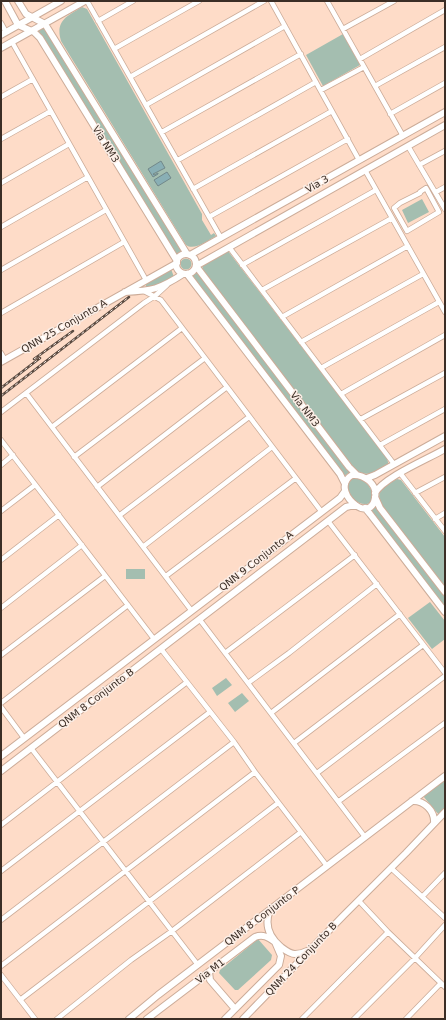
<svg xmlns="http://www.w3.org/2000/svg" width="446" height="1020" viewBox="0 0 446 1020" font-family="'DejaVu Sans',sans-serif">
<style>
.green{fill:#a4beb0}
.water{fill:#89afb5;stroke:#72888a}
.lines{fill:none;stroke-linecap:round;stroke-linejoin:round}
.minor-casing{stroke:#ccac99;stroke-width:6}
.major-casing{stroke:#ccac99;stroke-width:8}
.minor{stroke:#fff;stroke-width:4.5}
.major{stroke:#fff;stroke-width:6}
.rail-casing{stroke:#5b4b41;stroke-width:2.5}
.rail{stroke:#fceee6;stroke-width:1;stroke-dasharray:3;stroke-linecap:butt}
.labels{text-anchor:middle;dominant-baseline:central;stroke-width:3;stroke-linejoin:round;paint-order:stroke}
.street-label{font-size:10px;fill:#3b2e26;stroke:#fceee6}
</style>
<rect width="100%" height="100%" fill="#fedcc8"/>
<path class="green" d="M82 7 87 9 202 214V220L211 235 214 233 216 236C207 241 194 251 186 245L61 41C55 21 67 16 82 7Z
M44 26 184 253 177 256 38 30Z
M343 34 360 65 323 86 306 55Z
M422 199 429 212 408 223 402 210Z
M228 251 387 458 389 466C375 473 366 479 352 467L202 270 203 265Z
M180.5 264a5.5 5.5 0 1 1 11 0a5.5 5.5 0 1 1-11 0Z
M171 269 174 277 166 283 146 289V283Z
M196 271 350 472 344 476 194 279 192 276Z
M356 477C364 480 369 484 372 492 379 515 336 502 351 479Z
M397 479 401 480 445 537V589L382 506C374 488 384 487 397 479Z
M376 506 445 597V607L370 510Z
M126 569H145V579H126Z
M430 602 445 621V639L432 649 408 618Z
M226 678 232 685 217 696 212 688Z
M242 693 249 701 235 712 228 703Z
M445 779V809L439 815 423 796Z
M258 939 272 955 271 960 238 990H235L219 973 220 970Z"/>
<path class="water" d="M161 161 165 168 153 174 154 175 158 173V174L153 177 148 169Z
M167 172 171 178 158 186 154 180Z"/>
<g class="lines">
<defs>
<path id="minor" d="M87 1 221 238
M271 1 359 160
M327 1 403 136
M98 21 133 1
M1 23 6 32
M343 29 394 1
M12 42 146 280
M114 49 199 1
M360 59 445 10
M130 77 264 1
M375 86 445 47
M321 90 364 67
M1 97 33 79
M146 105 285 26
M390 114 445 83
M162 132 301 54
M1 139 51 111
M408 146 445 209
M178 160 316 82
M419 165 445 151
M365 170 445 312
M1 183 69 144
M426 188 439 212 407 231 394 208 400 203 420 193V192Z
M193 189 332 111
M436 192 445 187
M209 217 348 139
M1 227 88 177
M229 247 394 464
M242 265 376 190
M1 270 106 210
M262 290 392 218
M144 291 161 300 321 511
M1 313 124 242
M282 317 408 246
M301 342 423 274
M1 353 5 360
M321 368 439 302
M26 393 191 610
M341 394 445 335
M1 412 144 303 155 296 167 285
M361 419 445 373
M52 427 182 328
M1 440 154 639
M380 445 445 409
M74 457 205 358
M1 465 13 455
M400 473 445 531
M97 487 227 387
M415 493 445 477
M1 511 35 485
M120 515 249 417
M435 519 445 513
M328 521 445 673
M144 546 272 447
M1 560 59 515
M166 576 296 478
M1 608 82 545
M200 620 365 837
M161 649 234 742 255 772 327 866
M225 653 355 555
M1 655 105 576
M248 683 289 653 377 584
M1 703 128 605
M1 707 24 738
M271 713 400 614
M294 743 423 645
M31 748 198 965
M317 773 445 676
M339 801 445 723
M1 825 187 682
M391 868 445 918
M1 871 210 712
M422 897 445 873
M359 901 388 932 445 987
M1 920 234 742
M1 966 255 772
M1 975 35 1019
M20 1000 278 803
M57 1019 131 960 172 931 301 832
M302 1019 388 932
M354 1019 415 958 445 925
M406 1019 441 983"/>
<path id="major" d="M5 1 18 25
M18 1 26 14 45 24
M45 24 187 254
M18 25 34 32 40 38 177 261
M1 35 61 1
M1 48 85 1
M176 264a10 10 0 1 1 20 0a10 10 0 1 1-20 0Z
M190 255 445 112
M187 274 340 474 345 484
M125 292C152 291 160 289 183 274
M1 362 177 263
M352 475C364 474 378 484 375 498 370 527 328 489 352 475Z
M357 475 349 467 196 266 445 125
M367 478 375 475 445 436
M375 493C384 477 428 459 445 449
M375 497 380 508 445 592
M365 508 370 514 445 612
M1 756 340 498 345 491
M1 771 346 507 350 506H356
M412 801C424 800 435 811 434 823
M270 910C264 925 269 937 281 947 285 950 290 954 295 954 299 954 303 953 307 951
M209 972 210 980 235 1009
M129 1019 158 995 445 776
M147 1019 255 937C263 934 268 937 275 942
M225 1019 279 965 281 956 275 942
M243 1019 344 915 406 853 445 812"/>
</defs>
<use href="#minor" class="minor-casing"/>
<use href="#major" class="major-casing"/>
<use href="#minor" class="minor"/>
<use href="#major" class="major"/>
<defs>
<path id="rail" d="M34 359 73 331
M1 388 40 358
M1 396 129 297"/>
</defs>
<use href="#rail" class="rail-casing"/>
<use href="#rail" class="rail"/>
</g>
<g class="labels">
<g class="street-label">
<text transform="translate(106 144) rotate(58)">Via NM3</text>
<text transform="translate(317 184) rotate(-30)">Via 3</text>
<text transform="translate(64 326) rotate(-30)">QNN 25 Conjunto A</text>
<text transform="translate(305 409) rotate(53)">Via NM3</text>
<text transform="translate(256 561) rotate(-38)">QNN 9 Conjunto A</text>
<text transform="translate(96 698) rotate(-37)">QNM 8 Conjunto B</text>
<text transform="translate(262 916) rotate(-37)">QNM 8 Conjunto P</text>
<text transform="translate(301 959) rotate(-46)">QNM 24 Conjunto B</text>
<text transform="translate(210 971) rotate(-38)">Via M1</text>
</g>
</g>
<rect width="446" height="1020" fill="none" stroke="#3b2e26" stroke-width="4"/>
</svg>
